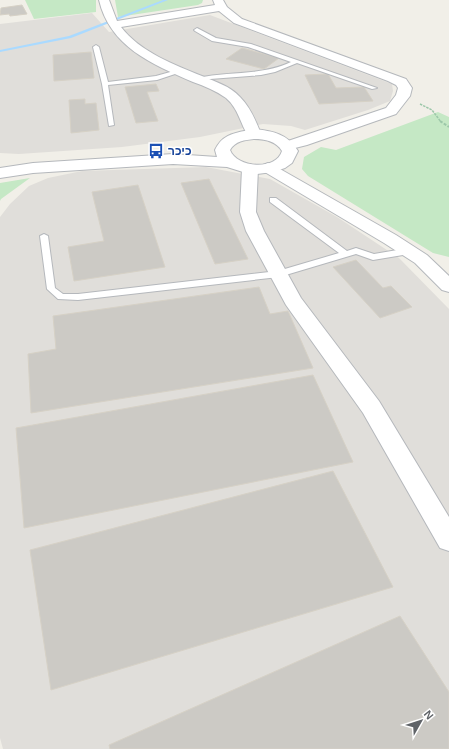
<svg xmlns="http://www.w3.org/2000/svg" width="449" height="749" viewBox="0 0 449 749" font-family="Helvetica,'Noto Sans Hebrew',sans-serif">
<style>
.industrial{fill:#e0deda}
.green{fill:#c5e8c5}
.lines{fill:none;stroke-linecap:round;stroke-linejoin:round}
.stream{fill:#aadaff;fill-rule:evenodd}
.building{fill:#cccac5;stroke:#d6d1c6}
.service-casing{stroke:#b5b8bc;stroke-width:2}
.minor-casing{stroke:#b5b8bc;stroke-width:2}
.tertiary-casing{stroke:#b5b8bc;stroke-width:2}
.path-far1{stroke:#9cc7a9;stroke-width:1.5;stroke-dasharray:2.5 1;stroke-linecap:butt}
.path{stroke:#9cc7a9;stroke-width:2;stroke-dasharray:3 1.5;stroke-linecap:butt}
.service{fill:#fff;fill-rule:evenodd}
.minor{fill:#fff;fill-rule:evenodd}
.tertiary{fill:#fff;fill-rule:evenodd}
.labels{text-anchor:middle;dominant-baseline:central;stroke-width:3;stroke-linejoin:round;paint-order:stroke}
.far-transit-label{font-size:12px;font-weight:bold;fill:#164399;stroke:#fff;text-anchor:start}
</style>
<rect width="100%" height="100%" fill="#f1efe8"/>
<path class="industrial" d="M92 13 109 32 210 15 392 84 393 91 390 101 368 110 305 130 291 126 263 124 200 137 122 147 19 154 0 153V24Z
M206 167 270 179 337 217 399 258 449 309V749H3L0 738V217L10 204 29 186 48 178 82 171Z"/>
<path class="green" d="M25 0H96V12L34 19Z
M115 0H203L202 3 198 5 118 17Z
M438 112 449 117V257L433 253 308 176 302 169 304 157 321 147 336 150Z
M30 178 1 199 0 201V183Z"/>
<g class="lines">
<path class="stream" d="M163 0H168L71 38 0 52V50L69 36Z"/>
</g>
<path class="building" d="M22 5 27 14 10 16 9 14 0 15 1 8Z
M242 48 279 58 264 69 226 59Z
M91 52 94 78 54 81 53 55Z
M328 74 336 88 364 87 373 101 319 104 305 75Z
M156 84 159 91 147 92 158 121 136 123 125 87Z
M85 99V104L96 103 99 130 71 133 69 100Z
M209 179 248 259 215 264 181 183Z
M138 185 165 267 74 281 68 247 104 241 92 192Z
M356 260 383 288 391 286 412 307 380 318 333 267Z
M259 287 270 314 288 311 313 368 31 413 28 354 56 349 53 316Z
M313 375 353 462 24 528 16 428Z
M333 471 393 587 51 690 30 550Z
M400 616 449 692V749H110L109 745Z"/>
<g class="lines">
<defs>
<path id="service" d="M197 28 216 38 251 44 377 88 372 89 297 63 275 72 261 75 197 80V78C229 71 261 76 291 62L248 47 212 41 195 31 194 30Z
M96 45 99 47 108 82 156 76 181 69 184 71 157 80 108 85 114 125 109 126 102 84 93 47Z
M270 198H276L347 251 356 248 374 254 409 248 413 251 409 254 373 260 356 254 279 277 78 300 58 299 47 289 40 236 44 234 48 236 55 288 63 294H78L278 271 339 253 270 202Z"/>
<path id="minor" d="M99 0H109L117 21 215 5 213 0H223L227 7 242 19 406 79 412 88 410 96 396 114 307 145 287 150 282 149 280 146 282 143 386 108 396 95 398 88 396 85 388 81 234 23 219 11 121 27C140 52 175 65 202 76 216 82 230 86 240 97 250 107 256 121 261 134L259 137 254 138 249 137C240 124 239 109 226 98 216 91 205 86 193 82 152 64 110 47 99 0Z
M268 163 273 165 396 235 427 255 449 276V292L442 290 415 263 384 243 263 171 260 168 263 165Z
M250 164 255 166 258 169 256 212 264 231 301 298 379 401 449 517V551L440 548 363 413 286 305 246 231 240 212 242 169 245 166Z"/>
<path id="tertiary" d="M254 129C273 131 288 134 298 151L292 163 285 168 273 172 257 174 243 172 227 167 173 164 33 173 0 178V168L33 163 173 154 217 157 215 150C223 133 236 133 254 129ZM254 139C265 139 276 141 282 151 276 171 237 168 230 150 235 141 245 140 254 139Z"/>
</defs>
<use href="#service" class="service-casing"/>
<use href="#minor" class="minor-casing"/>
<use href="#tertiary" class="tertiary-casing"/>
<path class="path-far1" d="M420 104 432 110 441 122"/>
<path class="path" d="M440 121 449 127"/>
<use href="#service" class="service"/>
<use href="#minor" class="minor"/>
<use href="#tertiary" class="tertiary"/>
</g>
<defs>
<symbol id="bus-bare" viewBox="-9 -9 18 18"><path d="M-5-6H5V4H4V6H2V4H-2V6H-4V4H-5ZM-3.5-4V0h7V-4ZM-3.5 1.2v1.5H-2V1.2ZM2 1.2v1.5H3.5V1.2Z" fill="#1a4fb4" stroke="#fff" stroke-width="2.5" paint-order="stroke"/></symbol>
</defs>
<g fill-rule="evenodd">
<use href="#bus-bare" x="145" y="140" width="22" height="22"/>
</g>
<g class="labels">
<g class="far-transit-label">
<text x="168" y="151">כיכר</text>
</g>
</g>
<g transform="translate(421 721) rotate(51)" stroke="#ffffff" stroke-width="3" paint-order="stroke">
<path d="M0-3L7 15L0 10L-7 15Z" fill="#5f6368"/>
<text y="-6" font-size="11" font-weight="bold" text-anchor="middle" fill="#5f6368">N</text>
</g>
</svg>
